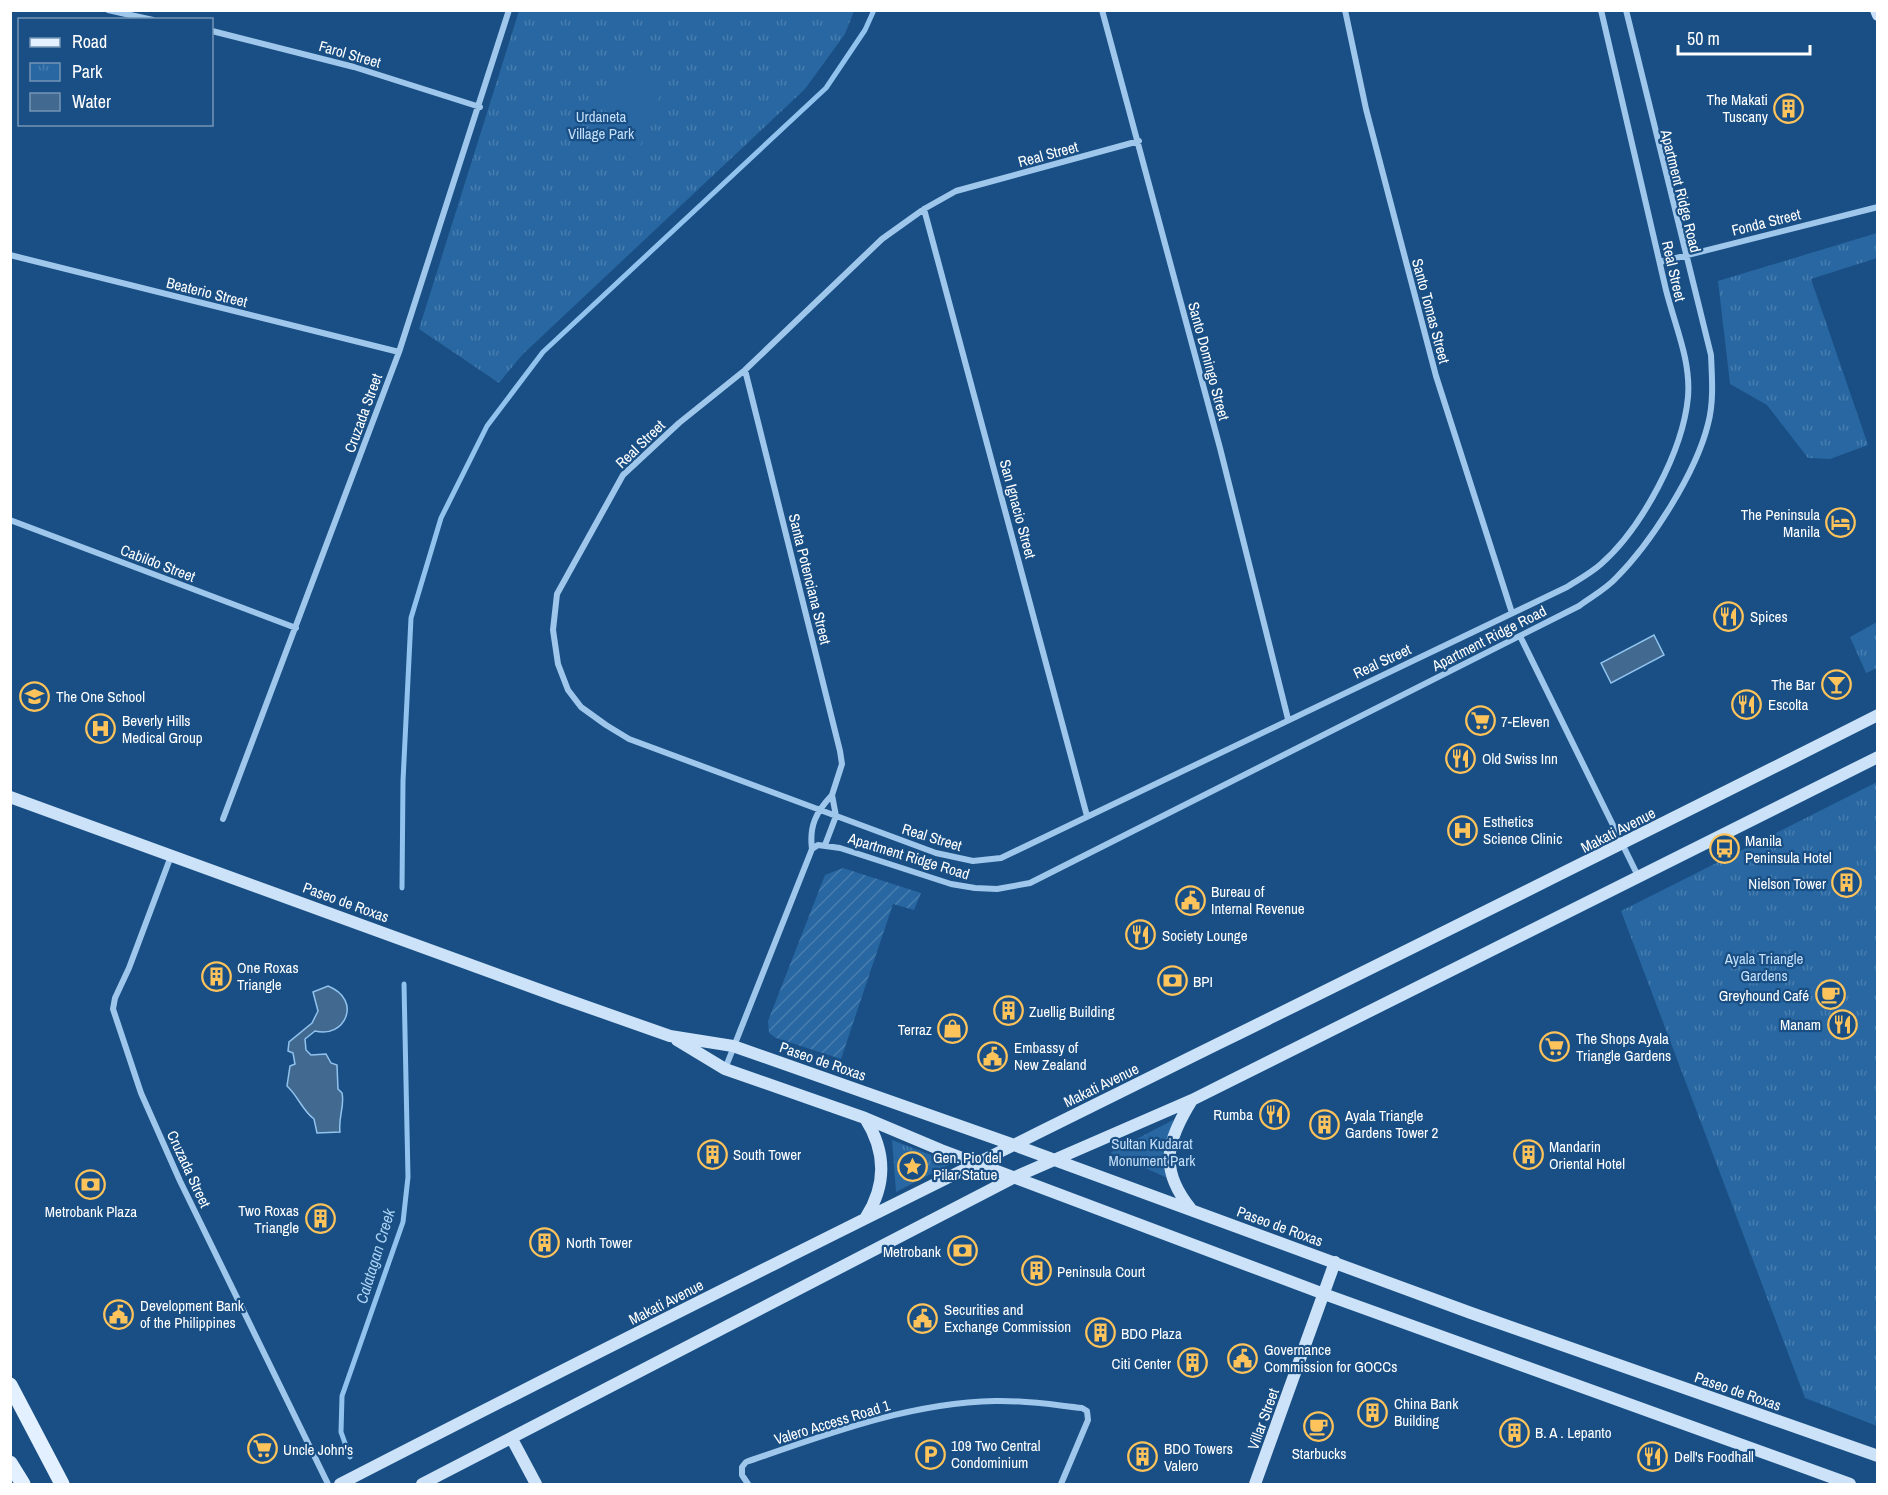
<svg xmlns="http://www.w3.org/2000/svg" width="1888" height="1495" viewBox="0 0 1888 1495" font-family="'Archivo Narrow',sans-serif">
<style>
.park{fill:url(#park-tufts)}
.garden{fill:url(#garden-furrows)}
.pitch{fill:#2867a1}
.water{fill:#426a90;stroke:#91c3ee;stroke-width:1.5}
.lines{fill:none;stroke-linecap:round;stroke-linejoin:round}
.stream{stroke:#91c3ee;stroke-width:5}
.street{stroke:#9fc7ec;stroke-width:6}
.secondary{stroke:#cbe2f8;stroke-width:12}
.primary{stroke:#e3f0ff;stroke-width:15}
.labels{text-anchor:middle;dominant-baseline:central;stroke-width:4.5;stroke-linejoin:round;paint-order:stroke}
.street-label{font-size:15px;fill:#fff;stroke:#194f84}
.poi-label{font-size:15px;fill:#fff;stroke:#194f84;text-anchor:start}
.park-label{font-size:15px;fill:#c4dff9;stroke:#194f84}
.water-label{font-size:16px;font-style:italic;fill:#aad1f3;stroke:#194f84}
</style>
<defs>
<pattern id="park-tufts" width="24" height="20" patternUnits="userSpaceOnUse" patternTransform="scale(1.5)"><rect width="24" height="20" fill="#2867a1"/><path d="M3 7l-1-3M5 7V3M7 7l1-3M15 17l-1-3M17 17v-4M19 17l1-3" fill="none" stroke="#487eaf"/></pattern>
<pattern id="garden-furrows" width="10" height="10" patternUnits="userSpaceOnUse" patternTransform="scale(1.5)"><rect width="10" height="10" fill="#2867a1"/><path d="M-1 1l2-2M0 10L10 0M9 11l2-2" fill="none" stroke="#487eaf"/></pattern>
</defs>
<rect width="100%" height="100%" fill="#194f84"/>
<path class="park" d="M519 11H854L845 34 805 89 522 355 499 383 419 329Z
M1877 233V258L1811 279 1868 445 1830 459 1808 458 1767 405 1730 384 1718 281Z
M1877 622V668L1866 673 1850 637Z
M1877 782V1426L1805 1398 1621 911Z
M1173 1120 1168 1178 1110 1153Z
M892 1140 952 1163 896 1192Z"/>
<path class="garden" d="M843 868 921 893 914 910 893 904 841 1059 776 1038 769 1033 768 1021 825 875Z"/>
<path class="pitch" d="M623 73 663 88 635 159 596 145Z"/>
<path class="water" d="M1654 635 1664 655 1611 683 1601 663Z
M328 986C363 1000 345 1039 315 1031L305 1039 306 1050 311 1055 326 1054 331 1063 337 1065 338 1089 342 1093C345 1106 338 1117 340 1132L317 1133 314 1119C302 1110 298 1096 287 1086L290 1066 295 1064 293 1053 288 1051 289 1042 312 1023 318 1011 313 992Z"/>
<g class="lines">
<path class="stream" d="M402 888 403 781 411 618 441 518 487 426 543 352 826 88 865 30 874 10
M350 1457 341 1432 342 1396 403 1222 408 1177 404 984"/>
<path class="street" d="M108 10 153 20
M1102 10 1220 448 1288 719
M1345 10 1366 109 1436 376 1512 613
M212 31 354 67 480 107
M1139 141 956 191 924 209 882 239 745 370 679 423 623 475 557 594 553 630 558 664 568 690 581 707 606 725 629 739 936 853 973 861 1001 858 1567 587C1578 580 1591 573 1601 564 1642 528 1683 451 1688 397 1691 360 1675 326 1666 290 1645 197 1622 104 1601 10
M924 209 1087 816
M10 255 399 352
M1660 262 1878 207
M745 370 840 751 842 764 832 795 836 816 825 845
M10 520 296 628
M1520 636 1638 876
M223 819 399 352 509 10
M812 849 818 845 840 848 951 884 975 888 997 889 1030 883 1579 606C1591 597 1606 589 1616 578 1651 543 1696 473 1708 424 1714 402 1712 378 1711 355L1626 10
M171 856 129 968 115 998 113 1009 141 1093 180 1181 328 1484
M725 1069 812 849C809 826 816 812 832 795
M748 1484 742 1475V1467L746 1462C827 1434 908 1403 995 1401 1024 1400 1054 1405 1082 1408L1087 1411 1088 1420 1061 1484"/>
<path class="secondary" d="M1876 10 1878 15
M10 797 562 998 670 1036 733 1046 1014 1145 1471 1313 1878 1456
M677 1040 725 1069 865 1118 941 1150 1324 1294 1850 1484
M865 1118C886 1151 887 1184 866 1217
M1191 1209C1158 1169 1167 1140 1192 1100
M512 1439 536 1484
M340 1484C849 1222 1366 974 1878 715
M422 1484 1015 1177 1192 1100 1878 757
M1255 1484 1335 1262"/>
<path class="primary" d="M10 1385 62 1484
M10 1463 23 1484"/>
</g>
<defs>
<symbol id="building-ring" viewBox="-11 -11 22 22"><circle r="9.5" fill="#194f84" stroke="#fec35a" stroke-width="1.5"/><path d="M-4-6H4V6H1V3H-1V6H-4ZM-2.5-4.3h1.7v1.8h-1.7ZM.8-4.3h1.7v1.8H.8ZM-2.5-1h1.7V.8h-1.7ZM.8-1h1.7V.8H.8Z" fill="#fec35a"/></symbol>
<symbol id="hotel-ring" viewBox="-11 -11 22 22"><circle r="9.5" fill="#194f84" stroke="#fec35a" stroke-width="1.5"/><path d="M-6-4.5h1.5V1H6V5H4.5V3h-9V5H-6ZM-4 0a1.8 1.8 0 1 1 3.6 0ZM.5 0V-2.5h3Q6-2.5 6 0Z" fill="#fec35a"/></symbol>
<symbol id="restaurant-ring" viewBox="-11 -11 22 22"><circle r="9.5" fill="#194f84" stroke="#fec35a" stroke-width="1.5"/><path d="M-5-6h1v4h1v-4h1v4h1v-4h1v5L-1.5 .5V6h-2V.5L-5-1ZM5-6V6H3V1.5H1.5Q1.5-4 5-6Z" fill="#fec35a"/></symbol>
<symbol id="bar-ring" viewBox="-11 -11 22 22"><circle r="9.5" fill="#194f84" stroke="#fec35a" stroke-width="1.5"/><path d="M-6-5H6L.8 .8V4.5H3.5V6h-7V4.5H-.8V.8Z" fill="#fec35a"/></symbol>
<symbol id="university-ring" viewBox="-11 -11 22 22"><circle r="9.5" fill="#194f84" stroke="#fec35a" stroke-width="1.5"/><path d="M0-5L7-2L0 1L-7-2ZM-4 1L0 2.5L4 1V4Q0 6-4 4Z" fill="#fec35a"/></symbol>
<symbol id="supermarket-ring" viewBox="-11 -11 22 22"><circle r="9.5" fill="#194f84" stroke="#fec35a" stroke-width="1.5"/><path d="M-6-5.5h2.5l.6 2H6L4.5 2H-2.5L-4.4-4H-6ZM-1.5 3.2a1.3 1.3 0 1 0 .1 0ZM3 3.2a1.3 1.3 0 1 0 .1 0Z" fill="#fec35a"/></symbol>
<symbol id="hospital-ring" viewBox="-11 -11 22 22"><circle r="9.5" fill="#194f84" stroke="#fec35a" stroke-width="1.5"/><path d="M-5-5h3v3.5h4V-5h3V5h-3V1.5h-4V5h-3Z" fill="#fec35a"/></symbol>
<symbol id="bus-ring" viewBox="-11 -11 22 22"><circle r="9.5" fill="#194f84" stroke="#fec35a" stroke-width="1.5"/><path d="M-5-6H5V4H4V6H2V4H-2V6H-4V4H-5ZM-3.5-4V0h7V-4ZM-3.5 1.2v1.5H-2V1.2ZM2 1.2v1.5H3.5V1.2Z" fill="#fec35a"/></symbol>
<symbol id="civic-ring" viewBox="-11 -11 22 22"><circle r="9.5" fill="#194f84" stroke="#fec35a" stroke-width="1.5"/><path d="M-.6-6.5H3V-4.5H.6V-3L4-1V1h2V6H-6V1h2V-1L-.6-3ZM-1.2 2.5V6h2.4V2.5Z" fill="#fec35a"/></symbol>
<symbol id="bank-ring" viewBox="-11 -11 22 22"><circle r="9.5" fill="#194f84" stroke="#fec35a" stroke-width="1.5"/><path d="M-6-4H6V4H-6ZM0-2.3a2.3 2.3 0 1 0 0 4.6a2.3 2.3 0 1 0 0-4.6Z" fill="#fec35a"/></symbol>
<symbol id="cafe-ring" viewBox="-11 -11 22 22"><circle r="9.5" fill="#194f84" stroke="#fec35a" stroke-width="1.5"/><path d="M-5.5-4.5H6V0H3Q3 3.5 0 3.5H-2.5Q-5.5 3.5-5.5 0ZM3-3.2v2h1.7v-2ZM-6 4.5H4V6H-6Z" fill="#fec35a"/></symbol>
<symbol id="shop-ring" viewBox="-11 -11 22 22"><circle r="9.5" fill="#194f84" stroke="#fec35a" stroke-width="1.5"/><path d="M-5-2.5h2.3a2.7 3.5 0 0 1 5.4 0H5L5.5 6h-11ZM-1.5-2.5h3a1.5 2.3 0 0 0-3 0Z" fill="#fec35a"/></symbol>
<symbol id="sight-ring" viewBox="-11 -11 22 22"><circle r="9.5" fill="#194f84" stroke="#fec35a" stroke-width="1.5"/><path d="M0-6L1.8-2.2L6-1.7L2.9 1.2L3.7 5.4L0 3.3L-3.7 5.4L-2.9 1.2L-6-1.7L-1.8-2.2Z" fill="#fec35a"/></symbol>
<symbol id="parking-ring" viewBox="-11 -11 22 22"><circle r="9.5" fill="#194f84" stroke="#fec35a" stroke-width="1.5"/><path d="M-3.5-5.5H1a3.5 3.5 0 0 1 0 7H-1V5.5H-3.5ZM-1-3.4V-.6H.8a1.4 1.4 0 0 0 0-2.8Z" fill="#fec35a"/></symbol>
</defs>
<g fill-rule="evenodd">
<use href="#building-ring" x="1772" y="92" width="33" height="33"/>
<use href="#hotel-ring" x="1824" y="506" width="33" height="33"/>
<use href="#restaurant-ring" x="1712" y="600" width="33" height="33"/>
<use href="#bar-ring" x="1820" y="668" width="33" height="33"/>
<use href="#university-ring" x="18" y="680" width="33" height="33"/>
<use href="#restaurant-ring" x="1730" y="688" width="33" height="33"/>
<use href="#supermarket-ring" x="1464" y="704" width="33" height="33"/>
<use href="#hospital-ring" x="84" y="712" width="33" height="33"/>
<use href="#restaurant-ring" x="1444" y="742" width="33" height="33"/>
<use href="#hospital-ring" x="1446" y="814" width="33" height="33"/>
<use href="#bus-ring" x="1708" y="832" width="33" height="33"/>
<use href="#building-ring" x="1830" y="866" width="33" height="33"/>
<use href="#civic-ring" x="1174" y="884" width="33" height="33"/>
<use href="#restaurant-ring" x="1124" y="918" width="33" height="33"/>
<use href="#building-ring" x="200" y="960" width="33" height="33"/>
<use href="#bank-ring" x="1156" y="964" width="33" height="33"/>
<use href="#cafe-ring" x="1814" y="978" width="33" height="33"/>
<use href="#building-ring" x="992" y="994" width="33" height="33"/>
<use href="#restaurant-ring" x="1826" y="1008" width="33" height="33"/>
<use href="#shop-ring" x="936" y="1012" width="33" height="33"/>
<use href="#supermarket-ring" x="1538" y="1030" width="33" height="33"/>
<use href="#civic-ring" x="976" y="1040" width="33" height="33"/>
<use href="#restaurant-ring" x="1258" y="1098" width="33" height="33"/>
<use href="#building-ring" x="1308" y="1108" width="33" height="33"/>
<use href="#building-ring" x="696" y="1138" width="33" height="33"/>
<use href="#building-ring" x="1512" y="1138" width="33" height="33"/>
<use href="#sight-ring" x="896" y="1150" width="33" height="33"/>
<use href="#bank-ring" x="74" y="1168" width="33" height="33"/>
<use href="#building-ring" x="304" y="1202" width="33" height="33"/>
<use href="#building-ring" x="528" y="1226" width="33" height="33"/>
<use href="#bank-ring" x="946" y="1234" width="33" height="33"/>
<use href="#building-ring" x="1020" y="1254" width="33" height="33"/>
<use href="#civic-ring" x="102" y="1298" width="33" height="33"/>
<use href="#civic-ring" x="906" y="1302" width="33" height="33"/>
<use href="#building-ring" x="1084" y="1316" width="33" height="33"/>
<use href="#civic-ring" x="1226" y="1342" width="33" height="33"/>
<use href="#building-ring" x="1176" y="1346" width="33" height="33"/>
<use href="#building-ring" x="1356" y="1396" width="33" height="33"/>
<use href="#cafe-ring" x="1302" y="1410" width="33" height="33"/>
<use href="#building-ring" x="1498" y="1416" width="33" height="33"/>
<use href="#supermarket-ring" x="246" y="1432" width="33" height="33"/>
<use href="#parking-ring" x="914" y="1438" width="33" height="33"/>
<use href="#restaurant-ring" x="1636" y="1440" width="33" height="33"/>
<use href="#building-ring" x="1126" y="1440" width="33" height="33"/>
</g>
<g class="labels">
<g class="street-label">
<text transform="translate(350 54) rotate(16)">Farol Street</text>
<text transform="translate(1048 154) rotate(-15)">Real Street</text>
<text transform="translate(1681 191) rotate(76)">Apartment Ridge Road</text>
<text transform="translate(1766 222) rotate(-14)">Fonda Street</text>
<text transform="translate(1674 271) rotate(77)">Real Street</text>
<text transform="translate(207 292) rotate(14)">Beaterio Street</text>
<text transform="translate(1431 311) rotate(75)">Santo Tomas Street</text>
<text transform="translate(1209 361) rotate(75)">Santo Domingo Street</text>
<text transform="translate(363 413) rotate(-70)">Cruzada Street</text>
<text transform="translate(640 444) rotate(-44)">Real Street</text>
<text transform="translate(1018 509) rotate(75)">San Ignacio Street</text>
<text transform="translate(158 563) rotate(21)">Cabildo Street</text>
<text transform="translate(810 579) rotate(76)">Santa Potenciana Street</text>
<text transform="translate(1489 638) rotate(-27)">Apartment Ridge Road</text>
<text transform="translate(1382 661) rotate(-25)">Real Street</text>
<text transform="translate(1618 830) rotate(-27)">Makati Avenue</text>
<text transform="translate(932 837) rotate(17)">Real Street</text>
<text transform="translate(909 856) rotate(17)">Apartment Ridge Road</text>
<text transform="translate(346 902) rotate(20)">Paseo de Roxas</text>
<text transform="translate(823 1061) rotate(19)">Paseo de Roxas</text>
<text transform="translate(1101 1085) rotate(-26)">Makati Avenue</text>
<text transform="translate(189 1169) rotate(65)">Cruzada Street</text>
<text transform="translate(1280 1226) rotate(20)">Paseo de Roxas</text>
<text transform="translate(666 1302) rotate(-27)">Makati Avenue</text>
<text transform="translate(1738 1391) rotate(19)">Paseo de Roxas</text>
<text transform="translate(1263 1419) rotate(-70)">Villar Street</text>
<text transform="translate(832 1422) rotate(-17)">Valero Access Road 1</text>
</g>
<g class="poi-label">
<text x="1768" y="99" text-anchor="end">The Makati<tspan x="1768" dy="17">Tuscany</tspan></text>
<text x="1820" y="514" text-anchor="end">The Peninsula<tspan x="1820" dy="17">Manila</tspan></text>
<text x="1750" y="616">Spices</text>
<text x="1815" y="684" text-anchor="end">The Bar</text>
<text x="56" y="696">The One School</text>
<text x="1768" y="704">Escolta</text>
<text x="122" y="720">Beverly Hills<tspan x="122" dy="17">Medical Group</tspan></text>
<text x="1501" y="721">7-Eleven</text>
<text x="1482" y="758">Old Swiss Inn</text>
<text x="1483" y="821">Esthetics<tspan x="1483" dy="17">Science Clinic</tspan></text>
<text x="1745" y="840">Manila<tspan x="1745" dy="17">Peninsula Hotel</tspan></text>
<text x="1826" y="883" text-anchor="end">Nielson Tower</text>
<text x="1211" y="891">Bureau of<tspan x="1211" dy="17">Internal Revenue</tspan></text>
<text x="1162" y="935">Society Lounge</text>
<text x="237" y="967">One Roxas<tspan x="237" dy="17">Triangle</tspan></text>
<text x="1193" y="981">BPI</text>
<text x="1809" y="995" text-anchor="end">Greyhound Café</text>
<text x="1029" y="1011">Zuellig Building</text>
<text x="1821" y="1024" text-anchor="end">Manam</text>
<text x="932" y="1029" text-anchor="end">Terraz</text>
<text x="1576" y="1038">The Shops Ayala<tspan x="1576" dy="17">Triangle Gardens</tspan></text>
<text x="1014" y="1047">Embassy of<tspan x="1014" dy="17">New Zealand</tspan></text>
<text x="1253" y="1114" text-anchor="end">Rumba</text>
<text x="1345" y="1115">Ayala Triangle<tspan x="1345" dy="17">Gardens Tower 2</tspan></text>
<text x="1549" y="1146">Mandarin<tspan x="1549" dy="17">Oriental Hotel</tspan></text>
<text x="733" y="1154">South Tower</text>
<text x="933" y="1157">Gen. Pio del<tspan x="933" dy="17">Pilar Statue</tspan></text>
<text x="299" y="1210" text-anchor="end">Two Roxas<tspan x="299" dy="17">Triangle</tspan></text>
<text x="91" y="1211" text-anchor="middle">Metrobank Plaza</text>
<text x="566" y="1242">North Tower</text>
<text x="941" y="1251" text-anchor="end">Metrobank</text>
<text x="1057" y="1271">Peninsula Court</text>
<text x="140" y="1305">Development Bank<tspan x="140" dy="17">of the Philippines</tspan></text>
<text x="944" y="1309">Securities and<tspan x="944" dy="17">Exchange Commission</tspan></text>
<text x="1121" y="1333">BDO Plaza</text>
<text x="1264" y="1349">Governance<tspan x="1264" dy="17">Commission for GOCCs</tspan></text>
<text x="1171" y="1363" text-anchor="end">Citi Center</text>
<text x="1394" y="1403">China Bank<tspan x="1394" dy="17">Building</tspan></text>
<text x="1535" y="1432">B. A . Lepanto</text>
<text x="951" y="1445">109 Two Central<tspan x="951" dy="17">Condominium</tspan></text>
<text x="1164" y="1448">BDO Towers<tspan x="1164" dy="17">Valero</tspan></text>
<text x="283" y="1449">Uncle John's</text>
<text x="1319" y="1453" text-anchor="middle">Starbucks</text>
<text x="1674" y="1456">Dell's Foodhall</text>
</g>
<g class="park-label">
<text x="601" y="116">Urdaneta<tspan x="601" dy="17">Village Park</tspan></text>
<text x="1764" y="958">Ayala Triangle<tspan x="1764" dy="17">Gardens</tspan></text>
<text x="1152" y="1143">Sultan Kudarat<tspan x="1152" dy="17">Monument Park</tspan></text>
</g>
<g class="water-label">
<text transform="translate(375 1256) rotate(-73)">Calatagan Creek</text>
</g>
</g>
<rect width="1888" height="1495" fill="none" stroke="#ffffff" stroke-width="24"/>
<rect x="18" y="18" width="195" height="108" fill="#194f84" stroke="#7595b5" stroke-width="1.5"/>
<rect x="30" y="38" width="30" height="9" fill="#e3f0ff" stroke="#7595b5" stroke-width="1.5"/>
<text x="72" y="48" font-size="18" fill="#ffffff">Road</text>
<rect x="30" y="63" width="30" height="18" fill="url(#park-tufts)" stroke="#7595b5" stroke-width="1.5"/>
<text x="72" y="78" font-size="18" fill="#ffffff">Park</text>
<rect x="30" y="93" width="30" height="18" fill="#426a90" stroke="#7595b5" stroke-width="1.5"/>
<text x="72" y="108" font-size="18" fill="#ffffff">Water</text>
<path d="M1678 45v9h132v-9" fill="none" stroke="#ffffff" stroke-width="3"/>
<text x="1687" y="45" font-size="18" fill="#ffffff" stroke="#194f84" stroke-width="4.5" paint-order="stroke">50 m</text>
</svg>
